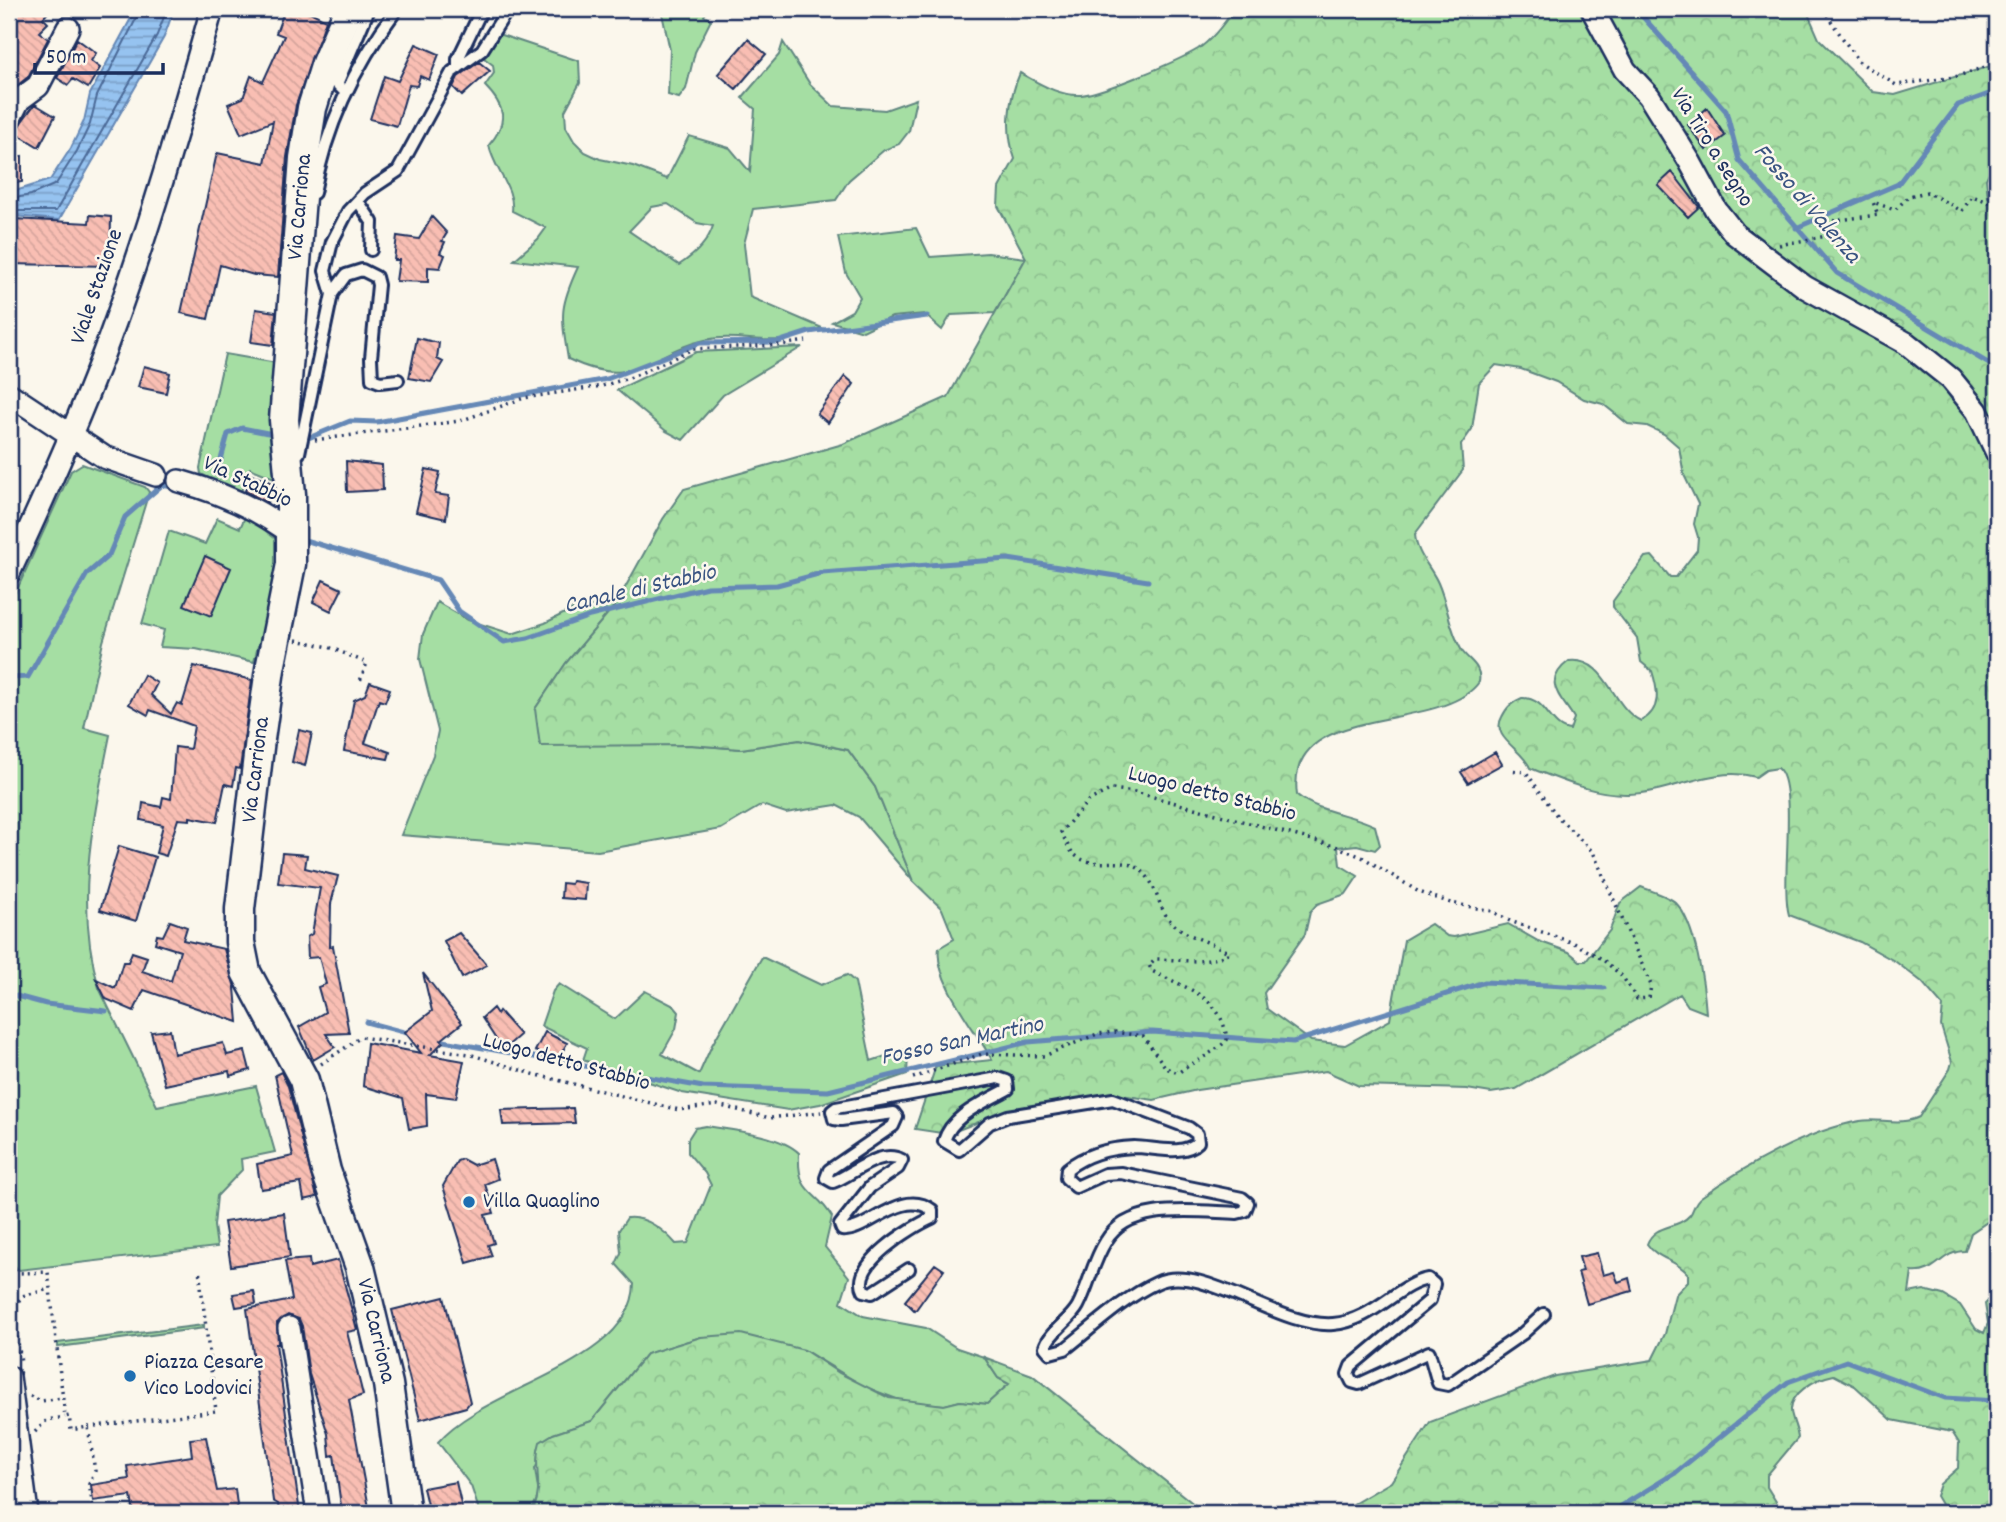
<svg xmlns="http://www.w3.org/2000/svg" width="2006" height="1522" viewBox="0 0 2006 1522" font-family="Dekko,sans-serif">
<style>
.green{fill:#a5dea3;stroke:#608680;stroke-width:2;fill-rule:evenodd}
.forest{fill:url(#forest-crowns);stroke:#608680;stroke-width:2}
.water{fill:url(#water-rules);stroke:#6588b6;stroke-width:2}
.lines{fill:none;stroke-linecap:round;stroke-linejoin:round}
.shore{stroke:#4c6a98;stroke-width:2}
.stream{stroke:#6588b6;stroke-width:5}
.building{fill:url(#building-back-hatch);stroke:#1b2f5e;stroke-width:2}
.lane-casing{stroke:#1b2f5e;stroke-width:16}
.street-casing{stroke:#1b2f5e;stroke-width:26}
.secondary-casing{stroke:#1b2f5e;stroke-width:33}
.path{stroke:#1b2f5e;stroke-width:3.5;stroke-dasharray:2 5;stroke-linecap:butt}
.lane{stroke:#fbf7ec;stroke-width:10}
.street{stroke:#fbf7ec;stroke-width:21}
.secondary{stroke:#fbf7ec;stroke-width:28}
.poi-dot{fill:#1f6fb2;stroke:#fbf7ec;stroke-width:2.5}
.labels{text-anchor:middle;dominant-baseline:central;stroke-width:5;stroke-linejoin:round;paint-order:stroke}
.street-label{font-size:23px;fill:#1b2f5e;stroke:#fbf7ec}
.poi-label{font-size:23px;fill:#1b2f5e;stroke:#fbf7ec;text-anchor:start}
.water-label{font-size:24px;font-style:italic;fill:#3a5482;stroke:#fbf7ec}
</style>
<defs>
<pattern id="forest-crowns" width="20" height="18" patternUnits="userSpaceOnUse" patternTransform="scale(1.75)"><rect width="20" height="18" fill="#a5dea3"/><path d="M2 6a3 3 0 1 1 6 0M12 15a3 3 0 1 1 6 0" fill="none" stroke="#8dbf8f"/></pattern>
<pattern id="water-rules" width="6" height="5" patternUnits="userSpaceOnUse" patternTransform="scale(1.75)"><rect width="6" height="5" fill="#96c3f0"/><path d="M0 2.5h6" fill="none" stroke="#7a9fc6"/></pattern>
<pattern id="building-back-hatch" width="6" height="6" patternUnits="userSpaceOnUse" patternTransform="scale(1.75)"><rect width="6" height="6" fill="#f9beb3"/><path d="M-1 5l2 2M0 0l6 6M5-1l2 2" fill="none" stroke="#d5a49c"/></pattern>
</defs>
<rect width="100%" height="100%" fill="#fbf7ec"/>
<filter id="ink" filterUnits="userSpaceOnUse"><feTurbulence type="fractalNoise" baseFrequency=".0143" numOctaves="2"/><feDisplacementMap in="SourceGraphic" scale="14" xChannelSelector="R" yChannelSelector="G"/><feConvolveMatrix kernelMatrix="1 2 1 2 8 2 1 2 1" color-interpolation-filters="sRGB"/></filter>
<g filter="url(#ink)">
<path class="green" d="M661 9H708L704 16 711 20 695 52 686 89 679 98 668 95 670 50Z
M498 34 579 61 580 83 565 111 566 127 574 141 585 152 600 159 633 166 667 179 689 136 730 148 750 172 755 109 742 98 779 55 783 42 810 84 833 106 885 110 916 99 909 131 899 144 884 150 849 180 836 200 753 209 744 244 750 297 822 328C810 332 794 339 781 340 756 342 731 334 705 340 648 352 636 392 568 359 561 315 559 308 578 267L514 260 538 239 546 228 512 211C515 188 493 168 489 145 509 122 505 106 485 86L494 73 493 65 484 58ZM668 204 697 223 713 226C708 242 693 256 679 265L629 231 652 207Z
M916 228 930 257 988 253 1026 258 995 313 951 315 942 330 924 314 892 317 863 331 832 322 852 311 860 297 846 273 838 237Z
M802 347 723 395 683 440 666 431 617 390 696 352Z
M225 354 277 363 279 480 250 468 240 494 201 474 200 468Z
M82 464 145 487 149 492 103 642 84 728 110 735C93 820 74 903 99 988L157 1106 256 1086 275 1152 241 1159 242 1170 217 1196 214 1226 217 1247 19 1270 9 1261V607L71 471Z
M246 515 277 540 282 550 265 647 258 646 254 662 196 649 160 647 164 630 142 624 169 531 205 544 217 518 240 528Z
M437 602 468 620 512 634 545 623 577 607 616 604 566 663 535 709 691 745 741 749 799 740 848 750 875 787 913 881 859 817 836 805 786 813 762 805 721 829 598 851 401 835 433 755 438 731 420 659 423 634Z
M762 957 821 985 847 975 855 982 871 1061 904 1050 908 1055 907 1074 820 1104 788 1110 682 1093 583 1060 587 1048 541 1026 553 991 559 984 615 1019 645 991 674 1006 679 1012 676 1029 662 1054 699 1074 712 1045Z
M706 1126C732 1130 781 1135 799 1153 797 1197 816 1188 832 1217L825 1247 849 1277 841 1302 863 1316 926 1328 957 1348 984 1357 998 1378 1009 1384 987 1404 960 1401 945 1405 902 1401 865 1387 804 1350 701 1337 646 1354 592 1421 553 1434 535 1469 539 1495 530 1513H480L471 1486 438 1442C485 1386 632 1365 634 1284L616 1264 621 1253 619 1230 627 1218C646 1216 664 1230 676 1244L688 1243 711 1185 705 1173 688 1153V1139L695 1128Z
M204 1325V1328L58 1347V1343Z"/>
<path class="forest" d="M1234 9H1806L1819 39 1873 92 1895 95 1997 64V155L1986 179 1988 197 1997 199V1209L1987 1222 1971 1233 1965 1251C1941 1251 1936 1275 1912 1272L1909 1293 1924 1290 1943 1295 1960 1305 1976 1329 1984 1333 1988 1323 1985 1304 1990 1299 1997 1303V1513H1946L1936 1496 1940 1484 1958 1468 1959 1443 1952 1432 1892 1420 1855 1386 1834 1375C1817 1378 1785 1394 1792 1416 1794 1424 1797 1429 1798 1438L1767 1475V1487L1783 1513H1338L1391 1482 1430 1422 1555 1376 1652 1360 1665 1334 1675 1295 1688 1281V1274C1676 1259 1658 1260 1647 1244 1655 1223 1677 1230 1690 1215 1694 1210 1694 1202 1701 1197 1743 1167 1808 1130 1860 1121 1879 1118 1901 1126 1919 1117L1950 1069 1952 1062 1941 1026 1943 1006 1922 982 1896 962 1860 942 1789 915C1780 884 1798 785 1778 768L1766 770 1756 777C1712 765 1672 793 1629 794 1594 795 1561 780 1530 768 1523 749 1490 738 1502 717 1507 707 1512 702 1522 698 1547 697 1549 728 1570 730L1574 718C1562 697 1540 683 1569 661 1608 657 1611 708 1641 721 1662 710 1658 690 1652 671L1641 662 1637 638 1613 607V601L1645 557 1652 556 1670 577H1676L1697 550 1698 537 1694 524 1698 504 1684 475 1679 447 1664 434 1647 426 1628 424 1603 404 1584 399 1556 382 1521 369 1496 365 1479 383 1472 429 1461 445 1463 470 1415 534C1416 554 1431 567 1438 583 1448 606 1449 629 1462 651 1469 661 1482 666 1479 682 1442 735 1284 699 1297 795 1320 813 1349 813 1375 826L1380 845 1375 850 1357 845 1338 847 1340 865 1358 876 1346 894 1317 904 1310 912 1305 934 1264 993 1267 1009 1311 1041 1345 1045 1390 1020 1404 940 1431 924 1447 936 1454 937 1508 924 1538 941 1569 952 1580 961H1586L1610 930 1620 903 1641 887C1651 891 1669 896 1676 903 1696 924 1704 985 1706 1013L1688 1006 1680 994 1516 1089 1491 1093 1467 1089 1359 1086 1326 1071 1197 1090 1154 1100 1114 1094 1052 1103 999 1114 948 1134 915 1129 936 1066 992 1060C976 1030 934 981 939 948L954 939 942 909 913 881 875 787 848 750 799 740 741 749 691 745 540 746 535 709 566 663 616 604 663 519 684 489 843 444 948 397 1026 258 998 206 999 188 1015 159C1005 131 1008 100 1020 73 1039 83 1058 96 1081 95 1103 93 1178 61 1198 49 1213 39 1224 24 1234 9Z
M741 1334 804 1350 839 1373 889 1398 944 1405 960 1401 987 1404 1009 1384 998 1378 984 1357 1032 1375 1205 1513H547L534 1508C544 1484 532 1467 540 1442L553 1434 592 1421 646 1354 701 1337Z"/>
<path class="water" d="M136 9H174L164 37 59 220 14 216 9 219V193L50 180 71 148 84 121 90 94Z"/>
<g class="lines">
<path class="shore" d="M9 199 31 195 56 184 77 151 90 124 97 96 141 9
M9 211H56L157 35 167 9"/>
<path class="stream" d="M1636 9 1726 111 1739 160 1837 273 1991 365 1997 375
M1796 228 1898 184 1958 105 1997 91
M306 439 350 421 377 422 607 379 700 343 778 342 809 332 927 316
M217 474 228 434 242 428 273 434
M298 538 438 580 459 611 504 642 528 638 590 616 707 587 777 585 822 573 1008 559 1148 581
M9 678 28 677 87 574 109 555 125 517 162 485 177 488
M9 994 46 1004 106 1011
M366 1022 411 1034
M438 1040 703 1087 828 1091 1028 1042 1152 1032 1293 1042 1485 982 1604 988
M1610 1513 1675 1473 1788 1382 1846 1361 1945 1398 1997 1401"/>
</g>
<path class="building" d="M9 9H51L43 18 48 23 39 32 48 39 28 77 9 92Z
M285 9H304L326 20 296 105 287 157 278 277 254 275 220 265 208 319 181 313 217 153 265 163 273 121 241 134 228 104 243 98 251 76 263 82 284 36 276 33Z
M77 39 96 53 91 61 100 68 88 88 73 79 68 85 57 78Z
M748 39 766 54 736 89 718 74Z
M416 44 439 54 429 80 420 76 417 86 409 85 397 126 370 119 384 76 398 81Z
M479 62 490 71 462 96 453 87 458 77Z
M35 104 55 116 39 147 14 132Z
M1707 108 1725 136 1706 150 1688 125Z
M22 156V182L9 184V159Z
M1672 172 1699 207 1688 217 1658 185Z
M90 215 111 217 110 266 9 264V235L14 219 89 223Z
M432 217 447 233 442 241 445 242 440 253 445 255 440 268 428 267V282L396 281 399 260H394L397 236 419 239Z
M256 309 276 312 273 345 251 342Z
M417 338 439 343 437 359 443 362 431 382 409 378Z
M144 366 170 373 166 393 138 387Z
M845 376 854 384 828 423 817 414Z
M346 461 382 465 383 490 347 492Z
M426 469 440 472 435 494 449 496 446 519 416 512Z
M251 475 273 483 268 503 245 491Z
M205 556 231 568 211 616 184 605Z
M323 580 342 589 331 611 313 602Z
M194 666 252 680 240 769 236 768 233 786 225 784 217 822 190 817V820L178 819 166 856 156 853 163 825 141 820 143 803 161 807 163 797 171 799 175 747 190 749 194 726 150 710 148 715 129 704 144 675 157 683 151 695 171 714 177 703 182 705Z
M370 682 390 689 385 702 379 700 365 743 390 752 388 759 344 751 354 700 365 695Z
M299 730 312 733 305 766 292 762Z
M1495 752 1502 764 1468 783 1461 772Z
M119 846 155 857 136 921 100 910Z
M282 853 307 855 305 868 338 876 331 904 330 947 333 946 349 1033 326 1034 335 1047 313 1060 299 1027 325 1012 318 987 326 984 319 957 308 958 307 937 312 934 320 888 278 883Z
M572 881 586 883 585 900 561 898 562 883 571 884Z
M170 921 187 927 183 940 224 949 235 988 238 1022 144 990 134 1011 106 999 96 979 115 988 123 962H128L132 952 147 957 142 971 171 981 180 951 155 943 157 935 163 936Z
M459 933 487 965 462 978 444 941Z
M423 973 462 1023 441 1040 443 1042 430 1055 464 1061 456 1098 426 1094 427 1126 409 1129 403 1098 363 1086 367 1043 421 1053 405 1032 432 1011Z
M493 1008 497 1014 499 1011 520 1035 503 1050 482 1018Z
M170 1030 174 1054 223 1043 227 1055 245 1051 250 1070 230 1076 229 1071 165 1085 151 1032Z
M545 1032 567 1043 557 1062 535 1051Z
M281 1072 288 1086 317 1197 304 1200 301 1183 261 1189 257 1164 293 1156 275 1075Z
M573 1108 575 1123 503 1125 501 1110Z
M462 1159 473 1165 492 1159 498 1179 485 1184 494 1213 485 1215 494 1243 488 1245 492 1256 467 1263 443 1186 457 1161Z
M284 1213 290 1257 231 1266 224 1222Z
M1597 1253 1603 1275 1614 1272 1618 1282 1629 1278 1632 1291 1587 1304 1578 1272 1583 1271 1579 1257Z
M309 1259 310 1267 338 1260 354 1318 357 1330 347 1332 363 1395 349 1400 370 1513H342L334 1455 330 1456 328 1434 309 1374 302 1326 299 1319 288 1315 277 1323 278 1344H276L300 1513H279L278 1504 273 1501 247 1309 292 1300 285 1261Z
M935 1264 944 1270 915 1311 905 1301Z
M254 1291 256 1304 236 1307 233 1294Z
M444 1297 470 1402 466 1407 420 1420 392 1310Z
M206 1437 217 1491 235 1489 238 1513H134L131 1496 93 1501 91 1485 129 1479 127 1466 192 1456 190 1439Z
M456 1482 463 1513H429L423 1488Z"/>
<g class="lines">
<defs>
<path id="lane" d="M458 68V59L482 9
M345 92 337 84 369 9
M314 193C326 124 356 64 397 9
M358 201 372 222 371 250
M332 294 325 271 332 242 348 211 365 193 398 171 452 72 482 50 508 9
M299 453 332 294 346 275 362 270 376 277 378 285 371 358 372 379 380 382 398 380
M909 1269 872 1293 864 1291C850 1264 912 1227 932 1218V1210C901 1187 867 1233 842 1230L840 1225 870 1187 898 1168 902 1160C879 1148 853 1175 833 1182L826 1178 829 1170 893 1126 897 1117 894 1113 841 1120 834 1119 832 1111 836 1108 998 1078 1007 1081 1008 1089C986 1102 952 1114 944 1141L959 1150 990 1123 1008 1116 1113 1099 1189 1128 1197 1134 1198 1142C1183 1157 1153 1147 1134 1147 1109 1148 1086 1154 1067 1169L1066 1178 1076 1187 1105 1174 1121 1173 1242 1198 1248 1203 1245 1211 1237 1213C1197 1212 1130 1201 1106 1241 1093 1261 1089 1285 1078 1306 1070 1321 1050 1331 1045 1347L1050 1353 1065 1349C1092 1328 1125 1297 1156 1283 1202 1261 1277 1328 1333 1324 1373 1321 1398 1284 1428 1279L1434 1284 1430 1300 1351 1366 1348 1374 1352 1382 1359 1384 1429 1352 1438 1383 1448 1385 1522 1334 1544 1314"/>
<path id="street" d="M1592 9 1625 70 1649 96 1690 162 1716 210 1735 234 1805 287 1906 343 1951 379 1977 411 1997 453
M9 120 19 100 38 86 68 28
M9 394 104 457 156 475
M179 481C219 492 259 509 292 534
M9 573C45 496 80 418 109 339 149 231 181 119 212 9
M289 1328 318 1513
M9 1377 27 1513"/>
<g id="secondary">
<path id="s1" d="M349 9 326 63 312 108 304 158 284 420 291 494V564L270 669 260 739 240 909V942L246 972 304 1080 326 1171 360 1267 388 1384 406 1513"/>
</g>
</defs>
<use href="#lane" class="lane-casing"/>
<use href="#street" class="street-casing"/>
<use href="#secondary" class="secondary-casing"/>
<path class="path" d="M1823 9 1858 61 1896 85 1955 77 1997 63
M1779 245 1832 235 1831 221 1878 215 1873 202 1895 210 1909 196 1927 192 1962 211 1972 196 1997 205
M315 440 460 421 524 398 602 386 632 377 693 349 781 345 806 341
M296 640 329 647 367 663 360 681
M321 1064 361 1037 469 1054 533 1074 679 1110 717 1105 770 1118 821 1112
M913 1078 982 1054 1044 1056 1097 1034 1115 1032 1143 1036 1166 1068 1178 1073C1194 1061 1213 1054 1227 1040 1222 996 1187 989 1152 971L1149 965 1155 959C1180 959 1207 966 1229 953 1210 940 1184 938 1168 918 1157 904 1156 883 1142 871 1123 854 1093 871 1075 855 1069 850 1065 839 1061 832L1088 801 1112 789 1135 792 1338 847 1364 858 1419 892 1451 903 1492 911 1510 921 1574 943 1602 959 1622 976 1637 999 1649 998 1651 985 1593 852 1557 816 1526 772 1509 770
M9 1266 19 1273 48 1272 65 1417 69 1416 71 1430 88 1427 95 1471 89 1484 94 1513
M13 1309 21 1362
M9 1310 13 1309 22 1296 50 1289
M30 1396 41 1401 63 1398
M88 1427 216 1411 199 1269
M35 1432 47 1420 65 1417"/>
<use href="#lane" class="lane"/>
<use href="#street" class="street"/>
<use href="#secondary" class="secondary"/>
</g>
</g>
<g class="poi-dot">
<circle cx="469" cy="1202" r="7"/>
<circle cx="130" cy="1376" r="7"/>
</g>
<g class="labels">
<g class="street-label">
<text transform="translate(1711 148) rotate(58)">Via Tiro a segno</text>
<text transform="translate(301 207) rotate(-85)">Via Carriona</text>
<text transform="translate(98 287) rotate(-71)">Viale Stazione</text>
<text transform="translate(247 483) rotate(25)">Via Stabbio</text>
<text transform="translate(257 770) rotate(-83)">Via Carriona</text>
<text transform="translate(1212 795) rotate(14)">Luogo detto Stabbio</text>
<text transform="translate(566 1063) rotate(15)">Luogo detto Stabbio</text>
<text stroke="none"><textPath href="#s1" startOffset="1360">Via Carriona</textPath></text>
</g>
<g class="poi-label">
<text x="483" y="1202">Villa Quaglino</text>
<text x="144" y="1363">Piazza Cesare<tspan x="144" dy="26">Vico Lodovici</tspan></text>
</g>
<g class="water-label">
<text transform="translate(1806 204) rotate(49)">Fosso di Valenza</text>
<text transform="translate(640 590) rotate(-13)">Canale di Stabbio</text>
<text transform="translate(962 1042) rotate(-12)">Fosso San Martino</text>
</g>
</g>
<rect width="2006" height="1522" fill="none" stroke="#fbf7ec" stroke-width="35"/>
<rect x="18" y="18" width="1971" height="1487" fill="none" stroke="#1b2f5e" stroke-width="2.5" filter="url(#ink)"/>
<path d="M35 63v10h128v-10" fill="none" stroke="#1b2f5e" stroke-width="3.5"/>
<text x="46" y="63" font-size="21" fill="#1b2f5e" stroke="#fbf7ec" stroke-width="5" paint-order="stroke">50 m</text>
</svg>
